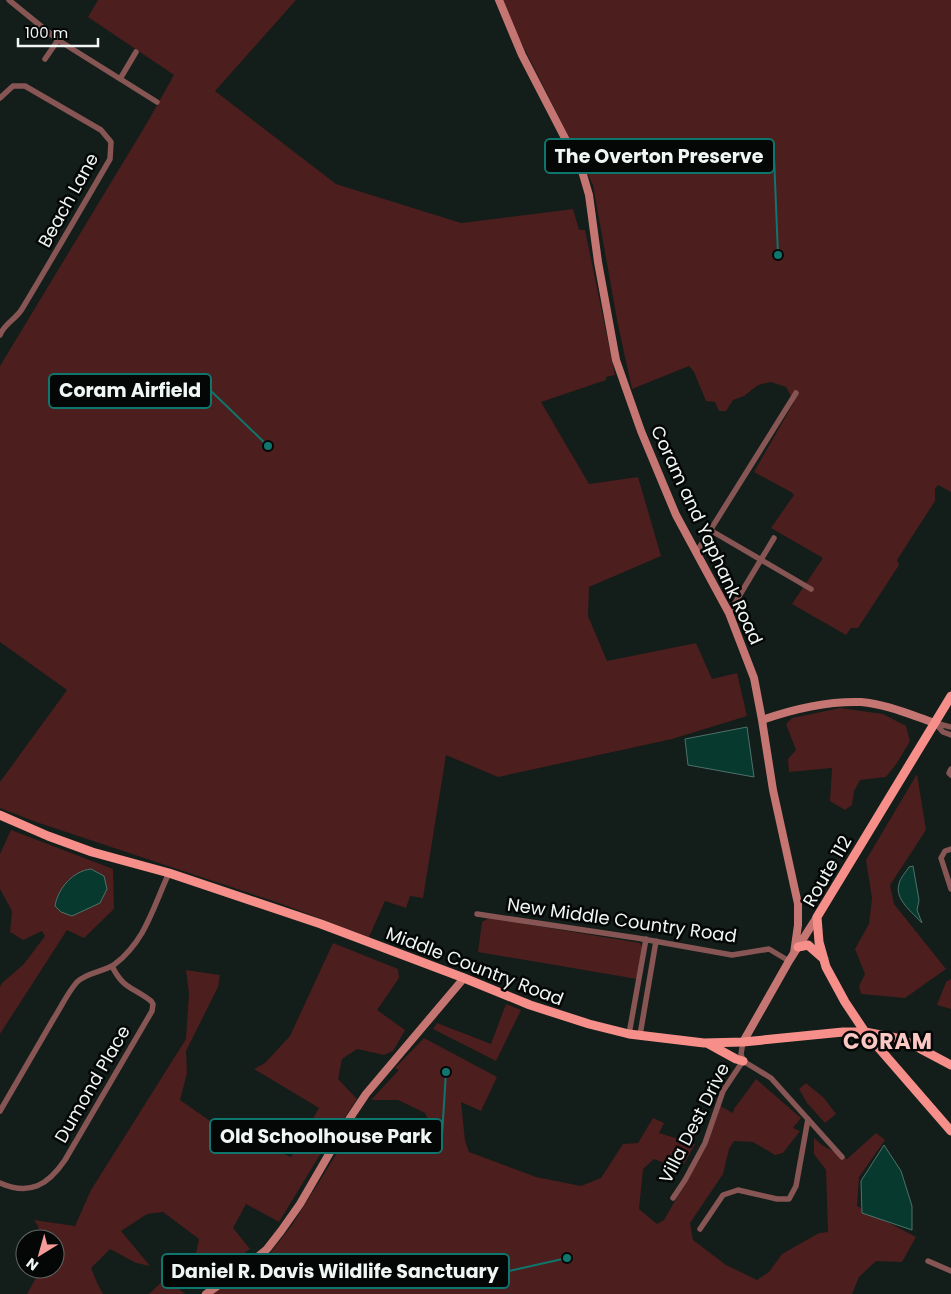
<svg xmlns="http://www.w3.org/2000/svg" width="951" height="1294" viewBox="0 0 951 1294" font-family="Poppins,sans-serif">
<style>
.green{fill:#4c1e1d}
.water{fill:#07392f;stroke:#4d726a}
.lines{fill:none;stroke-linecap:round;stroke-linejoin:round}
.street{stroke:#875553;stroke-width:5.5}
.secondary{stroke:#c67672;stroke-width:8}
.primary{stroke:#f68f8a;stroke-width:9}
.labels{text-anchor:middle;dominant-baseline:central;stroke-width:5;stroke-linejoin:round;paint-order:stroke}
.street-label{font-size:18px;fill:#eff6f3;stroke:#040706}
.district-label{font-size:22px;font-weight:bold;letter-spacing:1px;fill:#fcc8c4;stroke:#040706}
.leader{fill:none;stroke:#0f766e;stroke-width:2}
.callout-dot{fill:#0f766e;stroke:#040706;stroke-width:2}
.callout{fill:#040706;stroke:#0f766e;stroke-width:2}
.callout-label{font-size:19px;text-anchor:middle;font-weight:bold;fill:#eff6f3}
</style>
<rect width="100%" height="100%" fill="#131d1a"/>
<path class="green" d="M98 0H296L215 91 336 184 461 223 573 209 579 230H585L615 375 606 377V380L541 402 589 484 638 477 661 556 589 587 588 616 607 661 696 643 712 679 737 673 747 716 672 739 498 777 446 755 423 898 410 896 406 908 385 901 369 937 279 903 36 822 0 808V782L67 690 0 642V366L147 123 174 75 88 17Z
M500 0H951V492L938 485 935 489V501L897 560 899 565 858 628H851L846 635 792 604 823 558 771 528 794 495 791 492 754 472 794 402 786 387 771 382 758 385 744 396 733 400 726 411H719L715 402 706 401 694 372 689 366 632 389 618 325 593 185Z
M840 708 883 714 906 726 910 741 897 763 886 777 860 780 854 791 852 805 845 810 830 801 832 768 789 772 788 759 796 750 786 724 792 718Z
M917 774 926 830 890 885 894 904 946 969 905 998 861 994 859 986 865 974 855 949 869 924 872 898 866 860Z
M11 830 113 869 114 909 84 938 67 930 0 1034V987L2 983 24 964 45 936 42 931 23 940 10 932 12 911 0 889V854Z
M489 918 640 943 642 947 637 979 478 952 482 922Z
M333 943 398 969 399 978 377 1010 405 1030 393 1051 384 1055 357 1049 342 1059 338 1079 357 1099 321 1153 279 1222 246 1204 233 1228 250 1249 208 1280 196 1270 195 1258 199 1239 163 1212 147 1214 121 1231 150 1266 136 1263 110 1249 91 1268 98 1285 103 1294H27L41 1269H55V1239H41L38 1226 34 1220 75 1226 91 1190 186 1039 189 993 186 970 220 975 218 987 186 1051 187 1073 180 1100 213 1123 291 1157 319 1108 254 1069 265 1063 290 1036Z
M951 979V1009L937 1005 946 982Z
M506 1004 521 1010 496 1061 433 1029 437 1023 491 1044Z
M424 1038 497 1077 481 1111 461 1102 465 1141 469 1152 536 1177 581 1186 601 1178 623 1144 638 1143 653 1118 664 1123 659 1133 695 1144 684 1164 672 1166 654 1159 643 1169 639 1209 657 1224 664 1220 708 1143 720 1106 733 1113 734 1109 756 1079 801 1118 793 1128 800 1131 783 1153 775 1155 753 1142 734 1141 729 1149 723 1174 690 1223 693 1240 726 1265 757 1280 769 1272 782 1254 819 1233 828 1232 826 1170 814 1154V1138L822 1145 847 1159 876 1133 885 1140 859 1177 857 1206 916 1237 902 1262 876 1261 859 1277 852 1294H212L261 1260 264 1261 292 1225 342 1145 362 1126V1119H368L417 1135 430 1123 425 1113 398 1100H371L399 1070 395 1068Z
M806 1083 824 1098 836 1114 825 1123 807 1103 799 1089Z
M166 1278 185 1294H149Z"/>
<path class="water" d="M747 727 754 777 688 765 685 739Z
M913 866 919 900 917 910 922 923C913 913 894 899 899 884 900 878 906 872 909 867Z
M91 869 104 876 107 889 100 903 72 916 61 912 55 906C58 888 73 871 91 869Z
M884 1145 901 1171 912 1206V1230L862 1213 861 1181Z"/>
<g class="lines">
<path class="street" d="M9 0 58 40 157 102
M45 59 58 40
M120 79 136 52
M0 98 13 86H25L101 130 111 142 110 159C81 209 52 259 22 309 16 319 4 324 0 335
M710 530 811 589
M696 553 796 393
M729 613 774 538
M935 723 943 732 951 735
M935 723 951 727
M951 769 949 773 951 775
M951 849 945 851 941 858 951 889
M477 914 637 938 732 955 769 949 789 961
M629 1034 646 939
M640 1035 656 941
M743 1042 741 1054 743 1061 771 1078 842 1157
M0 1111C18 1080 36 1049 54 1018 61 1007 68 992 77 982 87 972 104 972 115 964 146 940 153 907 169 873
M0 1183C30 1196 48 1185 65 1160L152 1011 153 1004 151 1001C133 987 123 989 112 966
M673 1198 685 1180 705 1143 723 1091 743 1061
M700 1229 723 1195 738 1190 777 1199H789L796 1186 808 1119
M928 1261 951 1271"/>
<path class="secondary" d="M499 0 522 55 582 171 589 195 598 262 616 360 641 431 676 515 729 613 754 678 762 720 773 790 798 904V925L794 953
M762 720C793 709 827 701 861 702 886 704 911 715 935 723
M743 1042 789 961 817 917
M206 1294 249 1264 267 1249 281 1231 300 1204 350 1118 366 1094 464 978"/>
<path class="primary" d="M951 696 817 917 819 942 826 967 845 1002 865 1032 951 1131
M0 815 48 836 92 852 169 873 321 924 464 978 530 1005 589 1024 629 1034 704 1043 743 1042 843 1032H865L902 1039 951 1065
M798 947 808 945 824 959
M707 1043 736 1059 743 1061"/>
</g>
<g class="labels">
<g class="street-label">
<text transform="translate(68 200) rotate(-61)">Beach Lane</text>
<text transform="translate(707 535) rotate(65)">Coram and Yaphank Road</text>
<text transform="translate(827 871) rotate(-60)">Route 112</text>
<text transform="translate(622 920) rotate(8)">New Middle Country Road</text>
<text transform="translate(475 966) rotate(21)">Middle Country Road</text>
<text transform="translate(92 1084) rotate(-60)">Dumond Place</text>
<text transform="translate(694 1123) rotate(-63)">Villa Dest Drive</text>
</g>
<g class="district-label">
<text x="888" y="1041">CORAM</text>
</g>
</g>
<path class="leader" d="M778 255L774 156M268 446L211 391M446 1072L442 1136M567 1258L509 1271"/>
<g class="callout-dot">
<circle cx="778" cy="255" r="5"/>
<circle cx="268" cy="446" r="5"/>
<circle cx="446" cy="1072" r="5"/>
<circle cx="567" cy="1258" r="5"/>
</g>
<g class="callout">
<rect x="545" y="139" width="229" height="34" rx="5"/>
<rect x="49" y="374" width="162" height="34" rx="5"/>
<rect x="210" y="1119" width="232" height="34" rx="5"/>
<rect x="162" y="1254" width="347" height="34" rx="5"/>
</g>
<g class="callout-label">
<text x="659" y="163">The Overton Preserve</text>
<text x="130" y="397">Coram Airfield</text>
<text x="326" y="1143">Old Schoolhouse Park</text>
<text x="335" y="1278">Daniel R. Davis Wildlife Sanctuary</text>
</g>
<g transform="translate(40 1254) rotate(217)"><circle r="24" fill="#040706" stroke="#626765"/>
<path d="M0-4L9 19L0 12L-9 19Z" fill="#f59b97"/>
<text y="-8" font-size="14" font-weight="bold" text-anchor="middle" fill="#eff6f3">N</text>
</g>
<path d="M18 38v8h80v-8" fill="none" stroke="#eff6f3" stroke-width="2.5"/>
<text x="25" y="38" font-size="15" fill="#eff6f3" stroke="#040706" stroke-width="4" paint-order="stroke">100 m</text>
</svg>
